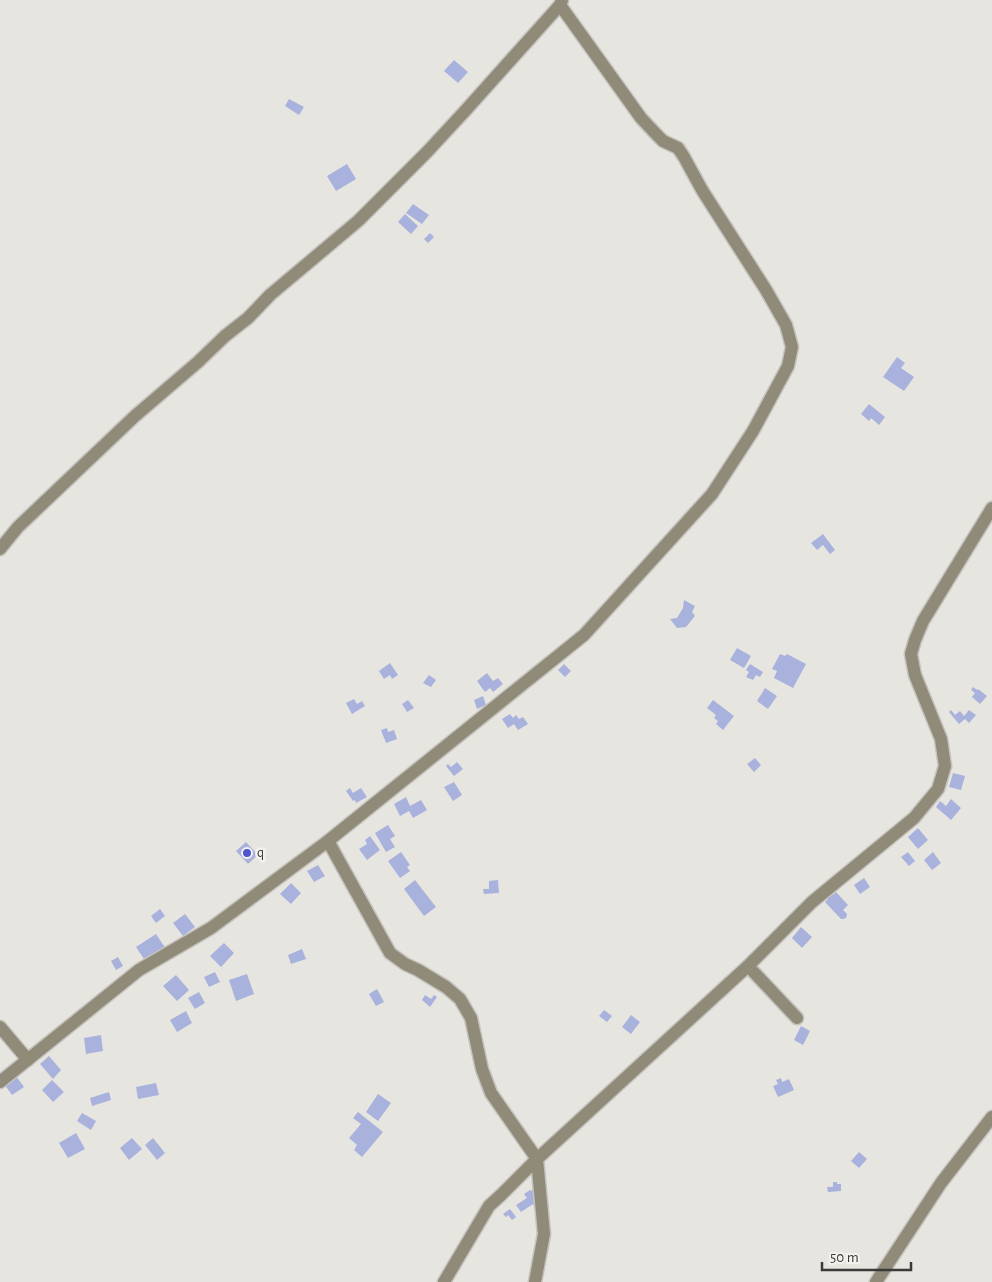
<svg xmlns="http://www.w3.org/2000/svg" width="992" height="1282" viewBox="0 0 992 1282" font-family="'Alegreya Sans',sans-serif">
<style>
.building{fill:#a8b2dc}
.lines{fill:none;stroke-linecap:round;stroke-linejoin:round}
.minor-casing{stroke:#c5c3be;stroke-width:15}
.minor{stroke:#908a78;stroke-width:12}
.poi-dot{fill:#4d56cc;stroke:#f4f2ed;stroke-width:2}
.labels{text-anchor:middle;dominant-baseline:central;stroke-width:5;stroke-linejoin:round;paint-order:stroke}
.poi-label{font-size:14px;fill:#3b3a38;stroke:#f4f2ed;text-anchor:start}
</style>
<rect width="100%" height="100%" fill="#e7e5e0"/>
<path class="building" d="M454 60 468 72 458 83 444 71Z
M289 99 304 107 299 115 285 106Z
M347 164 356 179 336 191 327 176Z
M413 204 429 215 422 224 406 213Z
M405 214 418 226 411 234 398 222Z
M430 233 434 237 428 243 424 239Z
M897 357 905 363 901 368 914 377 904 391 883 377Z
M869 404 885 417 879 425 871 418 869 421 861 414Z
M823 534 835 550 830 554 823 545 817 550 811 543Z
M684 600 695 606 692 612 695 616 686 627 677 628 670 619 677 618 683 608Z
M737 648 751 656 744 668 730 660Z
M780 654 785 656 787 654 806 664 793 688 774 678 777 671 772 669Z
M390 663 398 675 392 679 390 675 384 679 379 671Z
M564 664 571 671 565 677 558 670Z
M750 664 763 672 760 677 756 675 753 680 746 677 749 672 746 670Z
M487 673 493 681 498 678 503 684 493 692 490 688 485 692 477 681Z
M429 675 436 680 431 687 423 683Z
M973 687 977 690 978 689 987 696 980 704 972 697 975 693 971 690Z
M765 688 777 696 768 709 757 701Z
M483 696 486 705 477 709 474 700Z
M354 699 357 704 362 701 365 706 352 714 346 703Z
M408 700 414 708 407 712 402 704Z
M713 700 734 716 723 730 716 724 718 721 714 718 716 715 707 708Z
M951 710 955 715 960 711 964 716 969 710 976 715 969 723 965 719 959 724 949 712Z
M510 714 513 718 516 715 519 719 523 717 528 724 518 730 514 724 508 728 502 719Z
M387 728 388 732 394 730 397 739 386 743 381 730Z
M755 758 761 765 754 772 747 764Z
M457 762 463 769 454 776 446 766 448 764 451 767Z
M953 773 965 776 961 790 949 787Z
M454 782 462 795 453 801 444 787Z
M350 788 353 793 361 788 367 797 356 803 355 800 353 801 346 791Z
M406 797 410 806 421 800 427 810 413 818 409 811 400 816 394 804Z
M951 799 961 808 951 820 936 807 940 801 946 806Z
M388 825 395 836 390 839 395 847 386 852 375 833Z
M918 828 928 840 918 849 908 837Z
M370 836 380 850 367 860 359 849 367 844 365 840Z
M246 842 258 855 248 864 236 851Z
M401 852 410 865 407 867 410 871 400 878 388 861Z
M908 852 915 861 909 866 901 857Z
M933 852 941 863 932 870 924 860Z
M318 865 325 876 314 882 307 871Z
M864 878 870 887 860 894 854 885Z
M415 880 436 907 424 916 404 889Z
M498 880 499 893 484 894 483 889H489V881Z
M291 883 301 893 291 904 280 894Z
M831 892 833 895 836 892 848 905 843 910 847 914 846 918 843 919H841L825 902 828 899 826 897Z
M160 909 165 916 156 923 151 916Z
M185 914 195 927 183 936 173 923Z
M801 927 812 937 802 948 792 938Z
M156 934 166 949 146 962 136 947Z
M224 943 234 953 221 967 210 956Z
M302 949 306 959 291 964 288 955Z
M118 957 123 966 116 970 111 961Z
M215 972 220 982 209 987 204 977Z
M247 974 254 994 236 1001 229 980Z
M176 975 189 990 177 1001 163 986Z
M377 989 384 1002 376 1006 369 994Z
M199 992 205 1003 195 1009 188 998Z
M425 995 431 999 434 995 437 997 430 1007 422 1000Z
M604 1010 612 1016 607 1022 599 1016Z
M186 1011 192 1023 177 1032 170 1020Z
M631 1015 640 1022 631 1034 622 1027Z
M801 1026 810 1031 803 1045 794 1040Z
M101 1035 103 1051 86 1054 84 1038Z
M49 1056 61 1070 53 1079 40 1064Z
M16 1076 24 1087 12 1095 4 1084Z
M781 1078 782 1082 789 1079 794 1090 778 1097 773 1086 778 1084 776 1080Z
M52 1080 64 1092 53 1102 42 1090Z
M156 1083 159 1095 138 1099 136 1087Z
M109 1092 111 1100 92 1106 90 1098Z
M378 1094 391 1103 378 1121 366 1112Z
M358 1112 383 1132 362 1157 354 1150 357 1145 349 1138 361 1124 353 1118Z
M82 1113 96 1121 91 1130 77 1121Z
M76 1133 85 1149 68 1158 59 1143Z
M132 1138 142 1149 129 1160 120 1148Z
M153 1138 165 1153 157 1160 145 1145Z
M859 1152 867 1159 859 1168 851 1161Z
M833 1182H837V1184H841V1191L828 1192 827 1187H833Z
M533 1189 541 1201 534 1206 533 1204 521 1212 516 1205 527 1198 524 1194 530 1190 531 1191Z
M510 1209 516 1217 512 1220 508 1215 506 1217 503 1214Z"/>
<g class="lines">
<defs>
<path id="minor" d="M0 549 18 527 135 416 198 362 225 336 248 318 270 295 358 221 427 152 465 111 560 5 562 0
M328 841 390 953 405 964 418 970 446 987 460 999 471 1018 482 1069 491 1093 537 1159 544 1234 535 1282
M748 966 797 1018
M0 1027 28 1060
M0 1082 139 970 211 928 328 841 584 635 712 494 753 431 788 366 792 347 786 325 766 290 702 190 684 157 678 148 663 141 657 135 641 118 560 5
M444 1282 489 1206 501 1195 537 1159 748 966 812 902 914 818 938 789 945 766 941 739 915 675 911 654 915 640 923 621 992 508
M876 1282 941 1183 992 1117"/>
</defs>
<use href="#minor" class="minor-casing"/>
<use href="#minor" class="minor"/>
</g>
<circle class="poi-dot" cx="247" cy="853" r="5"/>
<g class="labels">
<g class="poi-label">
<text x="257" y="853">q</text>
</g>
</g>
<path d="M822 1262v8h89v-8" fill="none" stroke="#3b3a38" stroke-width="2.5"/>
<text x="830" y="1262" font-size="15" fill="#3b3a38" stroke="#f4f2ed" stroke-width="4" paint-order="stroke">50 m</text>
</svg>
